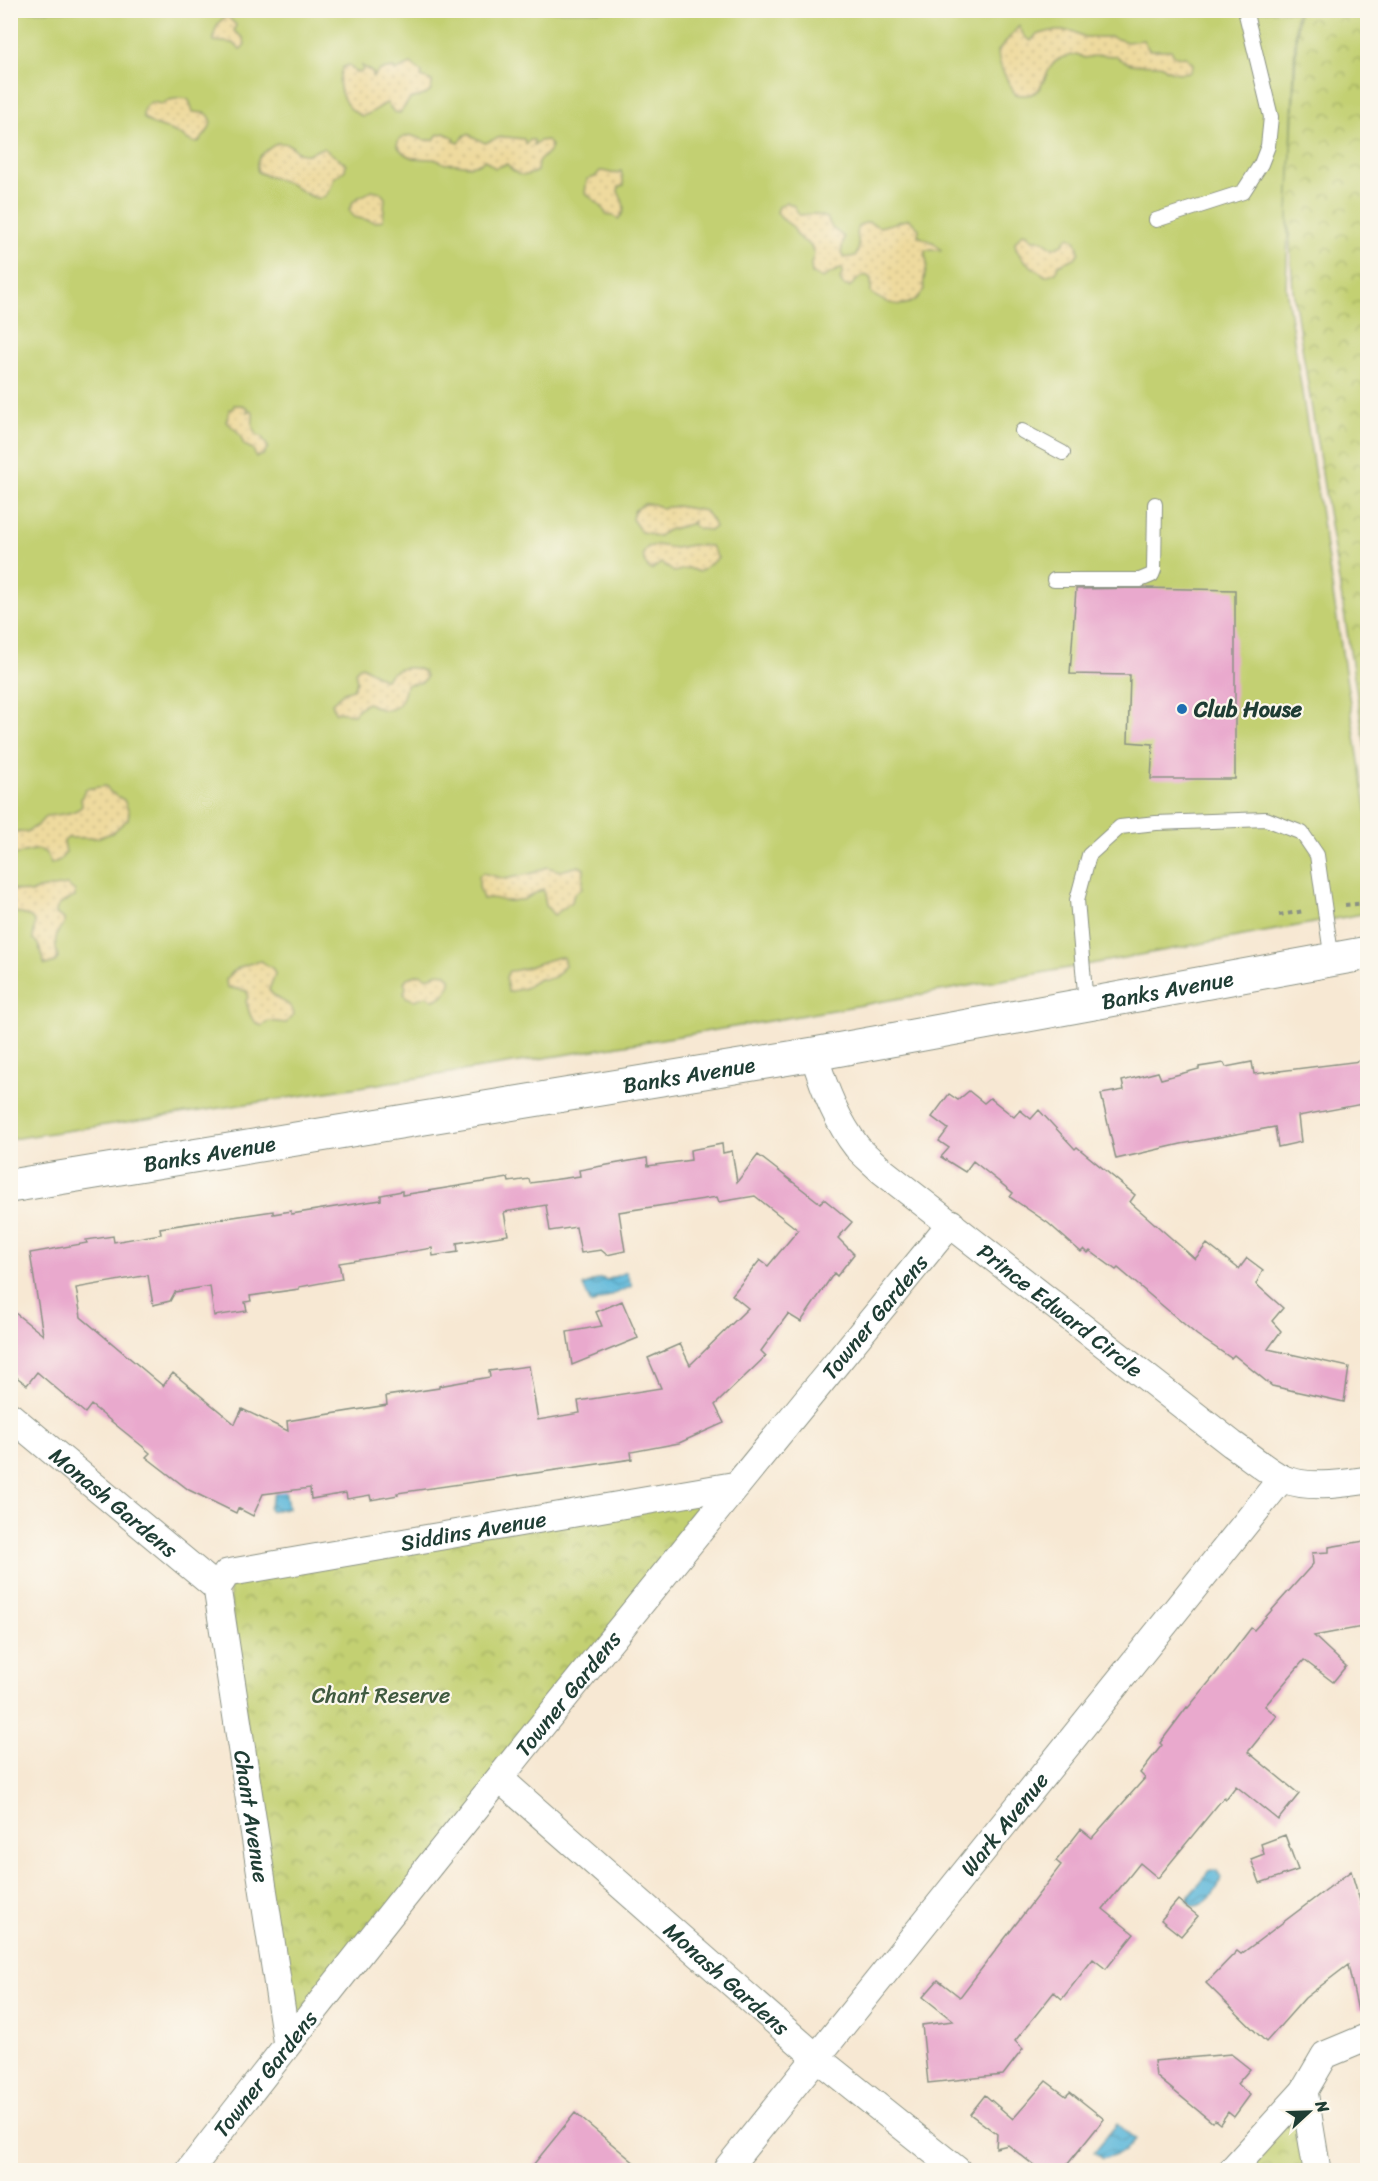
<svg xmlns="http://www.w3.org/2000/svg" width="1378" height="2181" viewBox="0 0 1378 2181" font-family="Sriracha,sans-serif">
<style>
.green{fill:#c3d072;stroke:#718653;stroke-width:1.5}
.sand{fill:url(#sand-dots);stroke:#868c69;stroke-width:1.5}
.park{fill:url(#park-crowns);stroke:#718653;stroke-width:1.5}
.water{fill:url(#water-waves);stroke:#3e7a87;stroke-width:1.5}
.building{fill:#e9a9cd;fill-rule:evenodd}
.lines{fill:none;stroke-linecap:round;stroke-linejoin:round}
.service-casing{stroke:#8b9284;stroke-width:16}
.minor-casing{stroke:#8b9284;stroke-width:29}
.tertiary-casing{stroke:#8b9284;stroke-width:35}
.path{stroke:#8b9284;stroke-width:4;stroke-dasharray:4.5 4.5;stroke-linecap:butt}
.service{stroke:#fff;stroke-width:14}
.minor{stroke:#fff;stroke-width:27}
.tertiary{stroke:#fff;stroke-width:33}
.poi-dot{fill:#1f6fb2;stroke:#fbf7ec;stroke-width:2}
.labels{text-anchor:middle;dominant-baseline:central;stroke-width:4.5;stroke-linejoin:round;paint-order:stroke}
.poi-label{font-size:22px;font-weight:bold;fill:#1f3d34;stroke:#fbf7ec;text-anchor:start}
.street-label{font-size:22px;fill:#1f3d34;stroke:#fbf7ec}
.park-label{font-size:22px;fill:#405a40;stroke:#fbf7ec}
</style>
<defs>
<pattern id="sand-dots" width="8" height="8" patternUnits="userSpaceOnUse" patternTransform="scale(1.5)"><rect width="8" height="8" fill="#eeda9e"/><path d="M2 2h.1M6 6h.1" fill="none" stroke="#ccbc89" stroke-width="1.8" stroke-linecap="round"/></pattern>
<pattern id="park-crowns" width="20" height="18" patternUnits="userSpaceOnUse" patternTransform="scale(1.5)"><rect width="20" height="18" fill="#c3d072"/><path d="M2 6a3 3 0 1 1 6 0M12 15a3 3 0 1 1 6 0" fill="none" stroke="#9eaa5e"/></pattern>
<pattern id="water-waves" width="16" height="10" patternUnits="userSpaceOnUse" patternTransform="scale(1.5)"><rect width="16" height="10" fill="#5cb7da"/><path d="M0 5q4-4 8 0t8 0" fill="none" stroke="#4b96b2"/></pattern>
</defs>
<rect width="100%" height="100%" fill="#fbf7ec"/>
<filter id="ink" filterUnits="userSpaceOnUse"><feTurbulence type="fractalNoise" baseFrequency=".0167" numOctaves="2"/><feDisplacementMap in="SourceGraphic" scale="12" xChannelSelector="R" yChannelSelector="G"/><feConvolveMatrix kernelMatrix="1 2 1 2 8 2 1 2 1" color-interpolation-filters="sRGB"/></filter>
<filter id="wash" filterUnits="userSpaceOnUse"><feTurbulence type="fractalNoise" baseFrequency=".008" numOctaves="4" result="noise"/><feDisplacementMap in="SourceGraphic" scale="24" xChannelSelector="R" yChannelSelector="G"/><feGaussianBlur stdDeviation="1.35" result="paint"/><feColorMatrix in="noise" values="0 0 0 0 0 0 0 0 0 0 0 0 0 0 0 0 0 1.4 0 .05"/><feComposite in="paint" operator="in"/></filter>
<g filter="url(#wash)">
<rect width="100%" height="100%" fill="#f7e8d3"/>
<path class="green" d="M10 11H1296L1286 288 1367 814V913C1168 950 969 987 769 1021 517 1064 264 1102 11 1139Z"/>
<path class="sand" d="M227 16 236 25 234 31 243 38 245 44 242 48 240 49 233 43 214 41C213 32 218 20 227 16Z
M1019 26 1024 36 1031 41 1036 35 1051 31H1072L1085 37H1111L1127 42 1143 40 1149 50H1171C1175 58 1178 58 1186 57L1193 64 1190 72C1182 73 1174 74 1166 69 1162 66 1163 65 1158 65 1140 63 1132 69 1116 56L1100 55 1084 58 1077 54C1071 56 1064 56 1059 59 1040 70 1049 101 1015 94 1008 79 998 68 998 51Z
M411 64 422 73 421 77 432 81C433 97 422 95 410 99L400 113 394 112 387 103C379 106 371 115 362 116 343 108 334 85 343 67L349 65 355 72 359 73 363 70 362 66 373 73V77L380 70 394 68 395 71Z
M181 98C192 98 190 104 193 112 197 113 204 112 207 114 218 122 203 138 197 143 187 141 183 136 175 132 164 127 152 127 143 117L144 108 151 102 162 104 169 100Z
M444 133 455 138 454 141 459 143 465 135 468 134 485 143C505 134 503 137 524 139L526 144 530 140H534V145L539 141 547 140 551 146 549 151 538 162 537 171C524 179 515 175 507 164L495 168 485 160C466 172 463 161 445 164 429 152 411 168 397 145L399 139 410 135 424 140H434L437 135Z
M277 143C287 143 291 144 297 152 309 158 312 151 323 148L346 164 345 170 334 178C325 213 309 194 288 183 280 179 268 177 258 172 253 157 265 152 277 143Z
M600 171C609 170 611 177 621 171L624 185 619 187 618 191C622 201 629 209 618 219L614 216 607 215 600 205 585 193 587 179 595 177Z
M372 190 380 192 385 198 383 220 376 222 354 217 349 210C356 193 360 200 372 190Z
M786 202 794 206 799 215 815 214 827 218 832 228 844 237 841 253 844 258 855 256C864 245 853 236 859 225L868 222 880 227 909 219 919 229 918 236 934 243 941 250H925C924 256 927 258 927 265 926 275 922 278 924 290 910 312 888 306 871 293V279C863 269 856 283 849 287L843 285 840 280 843 271 841 268 822 278 812 274 811 264 814 254 811 246 798 237 793 227 781 218 777 212 779 207Z
M1023 233 1027 234 1033 240H1042L1053 248 1063 244 1068 237C1076 239 1077 244 1079 252L1075 258 1058 265 1056 272 1046 276C1034 269 1015 256 1015 242Z
M234 405H242L248 408 247 412 251 410 253 412C254 421 249 428 258 436H261L268 447 263 455 256 457 253 449 244 445C240 433 236 429 226 422L230 409H233Z
M644 504H653L662 508 677 506 705 511 712 520 715 527 711 530 699 529 693 525 694 521 690 524 668 530 657 537 648 533 641 532 632 519 634 511Z
M657 545 675 548 692 545 711 546 718 558 699 572 688 568 674 572 661 563 651 570C644 565 640 554 648 547Z
M362 666 383 679H386C394 667 411 665 423 671L426 676C424 686 414 682 406 685 404 698 399 713 381 709 376 708 372 704 367 703L359 708 354 714 335 712 332 703 344 692 353 689 357 681 355 672 358 668Z
M106 786 110 792 124 800 129 812 128 819 112 833 97 838H68L64 841 66 852 60 860 51 864C50 861 49 858 47 855 41 844 20 855 11 855V832H27L38 825 46 816C57 815 75 814 82 806L81 799 85 789Z
M579 866 584 869 582 888 574 894 572 902 554 915 546 906 543 889 523 900C516 899 514 902 508 901 498 901 495 896 483 899L479 887V876L483 873 505 879 533 873 547 867 560 871Z
M67 885 75 891V897C66 900 55 905 56 914L64 919V924C53 933 55 946 58 958L55 962 45 965C40 956 42 945 33 939L35 922 31 917C7 909 10 915 11 889L31 893 38 889Z
M563 957 565 965C557 977 554 980 539 979L525 988 508 992 506 977 509 971C528 971 544 958 563 957Z
M261 961 273 969 275 974 269 990C276 1002 291 1000 294 1014L286 1023 269 1021 262 1026C249 1021 250 1013 246 1001L248 997 247 991 227 987 226 980C235 967 245 964 261 961Z
M437 973 446 974 450 978C451 988 443 998 433 1000L427 996 414 1000 406 997 404 993 406 987 404 982 407 978 420 974 428 978Z"/>
<path class="park" d="M1298 11H1367V758L1293 290 1288 214Z
M737 1485 287 2045 227 1573Z
M1304 2091 1317 2170H1232Z"/>
<path class="water" d="M626 1272 632 1286 591 1304 583 1286 601 1278 607 1280Z
M281 1462 288 1508 270 1511 269 1507 277 1489Z
M1212 1870 1217 1871 1221 1877C1219 1890 1206 1907 1192 1906L1187 1900C1192 1888 1202 1886 1208 1871Z
M1117 2124 1135 2139 1125 2151 1102 2159 1094 2152Z"/>
<g id="blocks">
<path class="building" d="M1144 588 1235 590V779H1151L1153 744 1128 742 1130 675 1070 674 1076 589Z
M1368 1060V1103L1298 1116 1301 1142 1278 1147 1275 1127 1181 1144 1116 1159 1101 1094 1124 1090 1122 1081 1158 1072 1161 1079 1199 1069V1067L1224 1063 1226 1067 1252 1062 1254 1074Z
M969 1091 984 1103 990 1098 1014 1117 1020 1110 1031 1119 1039 1110 1075 1149 1077 1147 1135 1195 1130 1202 1195 1259 1207 1244 1239 1269 1247 1258 1263 1270 1256 1284 1283 1308 1272 1321 1281 1331 1268 1349 1349 1367 1344 1402 1272 1386 1234 1355 1231 1358 1197 1335 1118 1268 1116 1270 1090 1251 1088 1253 1084 1249 1081 1252 1048 1223 1010 1197 1013 1193 973 1161 965 1172 941 1157 949 1148 939 1141 948 1129 932 1117 949 1094 958 1100Z
M722 1144 723 1153 732 1151 737 1182 758 1155 820 1203 824 1199 852 1222 838 1238 854 1254 837 1276 834 1273 801 1322 788 1314 761 1351 766 1356 715 1405 724 1423 679 1443 631 1452 632 1459 397 1493 398 1495 371 1500 370 1495 347 1499 346 1493 311 1499 310 1488 263 1494 253 1516 238 1508 236 1513 189 1490 146 1457 150 1453 142 1446 91 1405 85 1413 37 1372 27 1385 10 1372V1309L43 1335 30 1253 87 1243 86 1240 113 1236 114 1242 161 1234 160 1228 260 1213 273 1211V1214L291 1211V1214L360 1203 381 1200V1195L402 1191V1195L508 1178 509 1182 529 1179 530 1183 580 1176 579 1170 647 1158 648 1166 691 1160 690 1150ZM755 1196 798 1230 768 1266 760 1260 732 1295 748 1308 690 1365 680 1344 648 1358 661 1388 578 1401 580 1413 538 1420 529 1366 489 1371 490 1377 439 1386V1388L386 1396 387 1405 287 1421 288 1431 242 1409 235 1424 173 1373 163 1386 81 1317 76 1288 148 1275 153 1305 170 1301 175 1292 210 1286 214 1316 247 1311 245 1302 251 1301 250 1296 299 1289V1287L342 1279 339 1263 432 1248 433 1256 458 1252 457 1243 508 1235 504 1212 546 1205 550 1231 576 1227 581 1253 601 1250 607 1255 625 1251 619 1212 717 1197 719 1202Z
M622 1301 638 1338 572 1365 567 1332 602 1326 596 1312Z
M1364 1541 1368 1568V1626L1314 1636 1346 1666 1333 1682 1304 1660 1265 1706 1277 1716 1248 1752 1299 1794 1278 1820 1236 1786 1226 1799 1224 1797 1158 1878 1140 1863 1103 1909 1134 1934 1106 1969 1093 1959 1062 1999 1054 1992 1015 2041 1023 2049 1003 2075 928 2083 922 2025 953 2021 923 1997 938 1980 960 1997 1061 1865 1056 1861 1081 1829 1092 1838 1145 1778 1140 1773 1162 1745 1160 1743 1187 1707 1188 1708 1215 1675 1251 1628 1254 1630 1313 1564 1312 1553 1329 1552V1547Z
M1285 1835 1298 1870 1260 1883 1251 1859 1264 1854 1261 1844Z
M1351 1871 1368 1927V2010L1358 2011 1348 1965 1305 1998 1266 2042 1206 1983 1237 1951 1241 1954Z
M1178 1900 1198 1916 1181 1936 1161 1920Z
M1231 2054 1250 2069 1237 2084 1250 2095 1234 2117 1228 2112 1220 2124 1215 2120 1212 2122 1156 2076 1154 2061Z
M1046 2081 1066 2096 1070 2092 1104 2119 1063 2170H1040L1008 2145 996 2148 997 2134 970 2114 985 2095 1013 2119Z
M575 2113 643 2170H529Z"/>
</g>
</g>
<g filter="url(#ink)">
<use href="#blocks" fill-opacity="0" stroke="#8b9284" stroke-width="1.5"/>
<g class="lines">
<defs>
<path id="service" d="M1156 220 1243 192 1261 164 1268 146 1271 117 1245 10
M1022 431 1063 453
M1054 580H1140L1152 575 1154 570 1155 504
M1086 1004 1077 900 1089 855 1120 827 1156 823 1266 819 1302 833 1317 855 1332 961"/>
<g id="minor">
<path id="s1" d="M814 1054C823 1086 836 1120 857 1147 864 1155 873 1162 881 1170L1232 1444C1246 1453 1269 1473 1283 1479 1310 1489 1340 1484 1368 1480"/>
<path id="s2" d="M10 1416 217 1588"/>
<path id="s3" d="M217 1588 227 1573 737 1485"/>
<path id="s4" d="M217 1588 287 2045"/>
<path id="s5" d="M500 1779 817 2058 957 2170"/>
<path d="M1304 2091 1317 2170"/>
<path id="s6" d="M190 2170C437 1850 695 1537 951 1223"/>
<path id="s7" d="M726 2170 1282 1478"/>
<path d="M1232 2170 1304 2091 1325 2055 1368 2037"/>
</g>
<g id="tertiary">
<path id="s8" d="M10 1186 814 1054 1368 953"/>
</g>
</defs>
<use href="#service" class="service-casing"/>
<use href="#minor" class="minor-casing"/>
<use href="#tertiary" class="tertiary-casing"/>
<path class="path" d="M1345 905 1368 903
M1279 915 1305 911"/>
<use href="#service" class="service"/>
<use href="#minor" class="minor"/>
<use href="#tertiary" class="tertiary"/>
</g>
</g>
<circle class="poi-dot" cx="1182" cy="709" r="6"/>
<g class="labels">
<g class="poi-label">
<text x="1194" y="709">Club House</text>
</g>
<g class="street-label">
<text stroke="none"><textPath href="#s8" startOffset="1174">Banks Avenue</textPath></text>
<text stroke="none"><textPath href="#s8" startOffset="688">Banks Avenue</textPath></text>
<text stroke="none"><textPath href="#s8" startOffset="202">Banks Avenue</textPath></text>
<text stroke="none"><textPath href="#s1" startOffset="364">Prince Edward Circle</textPath></text>
<text stroke="none"><textPath href="#s6" startOffset="1094">Towner Gardens</textPath></text>
<text stroke="none"><textPath href="#s2" startOffset="135">Monash Gardens</textPath></text>
<text stroke="none"><textPath href="#s3" startOffset="268">Siddins Avenue</textPath></text>
<text stroke="none"><textPath href="#s6" startOffset="608">Towner Gardens</textPath></text>
<text stroke="none"><textPath href="#s4" startOffset="231">Chant Avenue</textPath></text>
<text stroke="none"><textPath href="#s7" startOffset="444">Wark Avenue</textPath></text>
<text stroke="none"><textPath href="#s5" startOffset="302">Monash Gardens</textPath></text>
<text stroke="none"><textPath href="#s6" startOffset="122">Towner Gardens</textPath></text>
</g>
<g class="park-label">
<text x="381" y="1695">Chant Reserve</text>
</g>
</g>
<rect width="1378" height="2181" fill="none" stroke="#fbf7ec" stroke-width="36"/>
<g transform="translate(1309 2112) rotate(68)" stroke="#fbf7ec" stroke-width="4.5" paint-order="stroke">
<path d="M0-4.5L10 22L0 15L-10 22Z" fill="#1f3d34"/>
<text y="-9" font-size="16" font-weight="bold" text-anchor="middle" fill="#1f3d34">N</text>
</g>
</svg>
